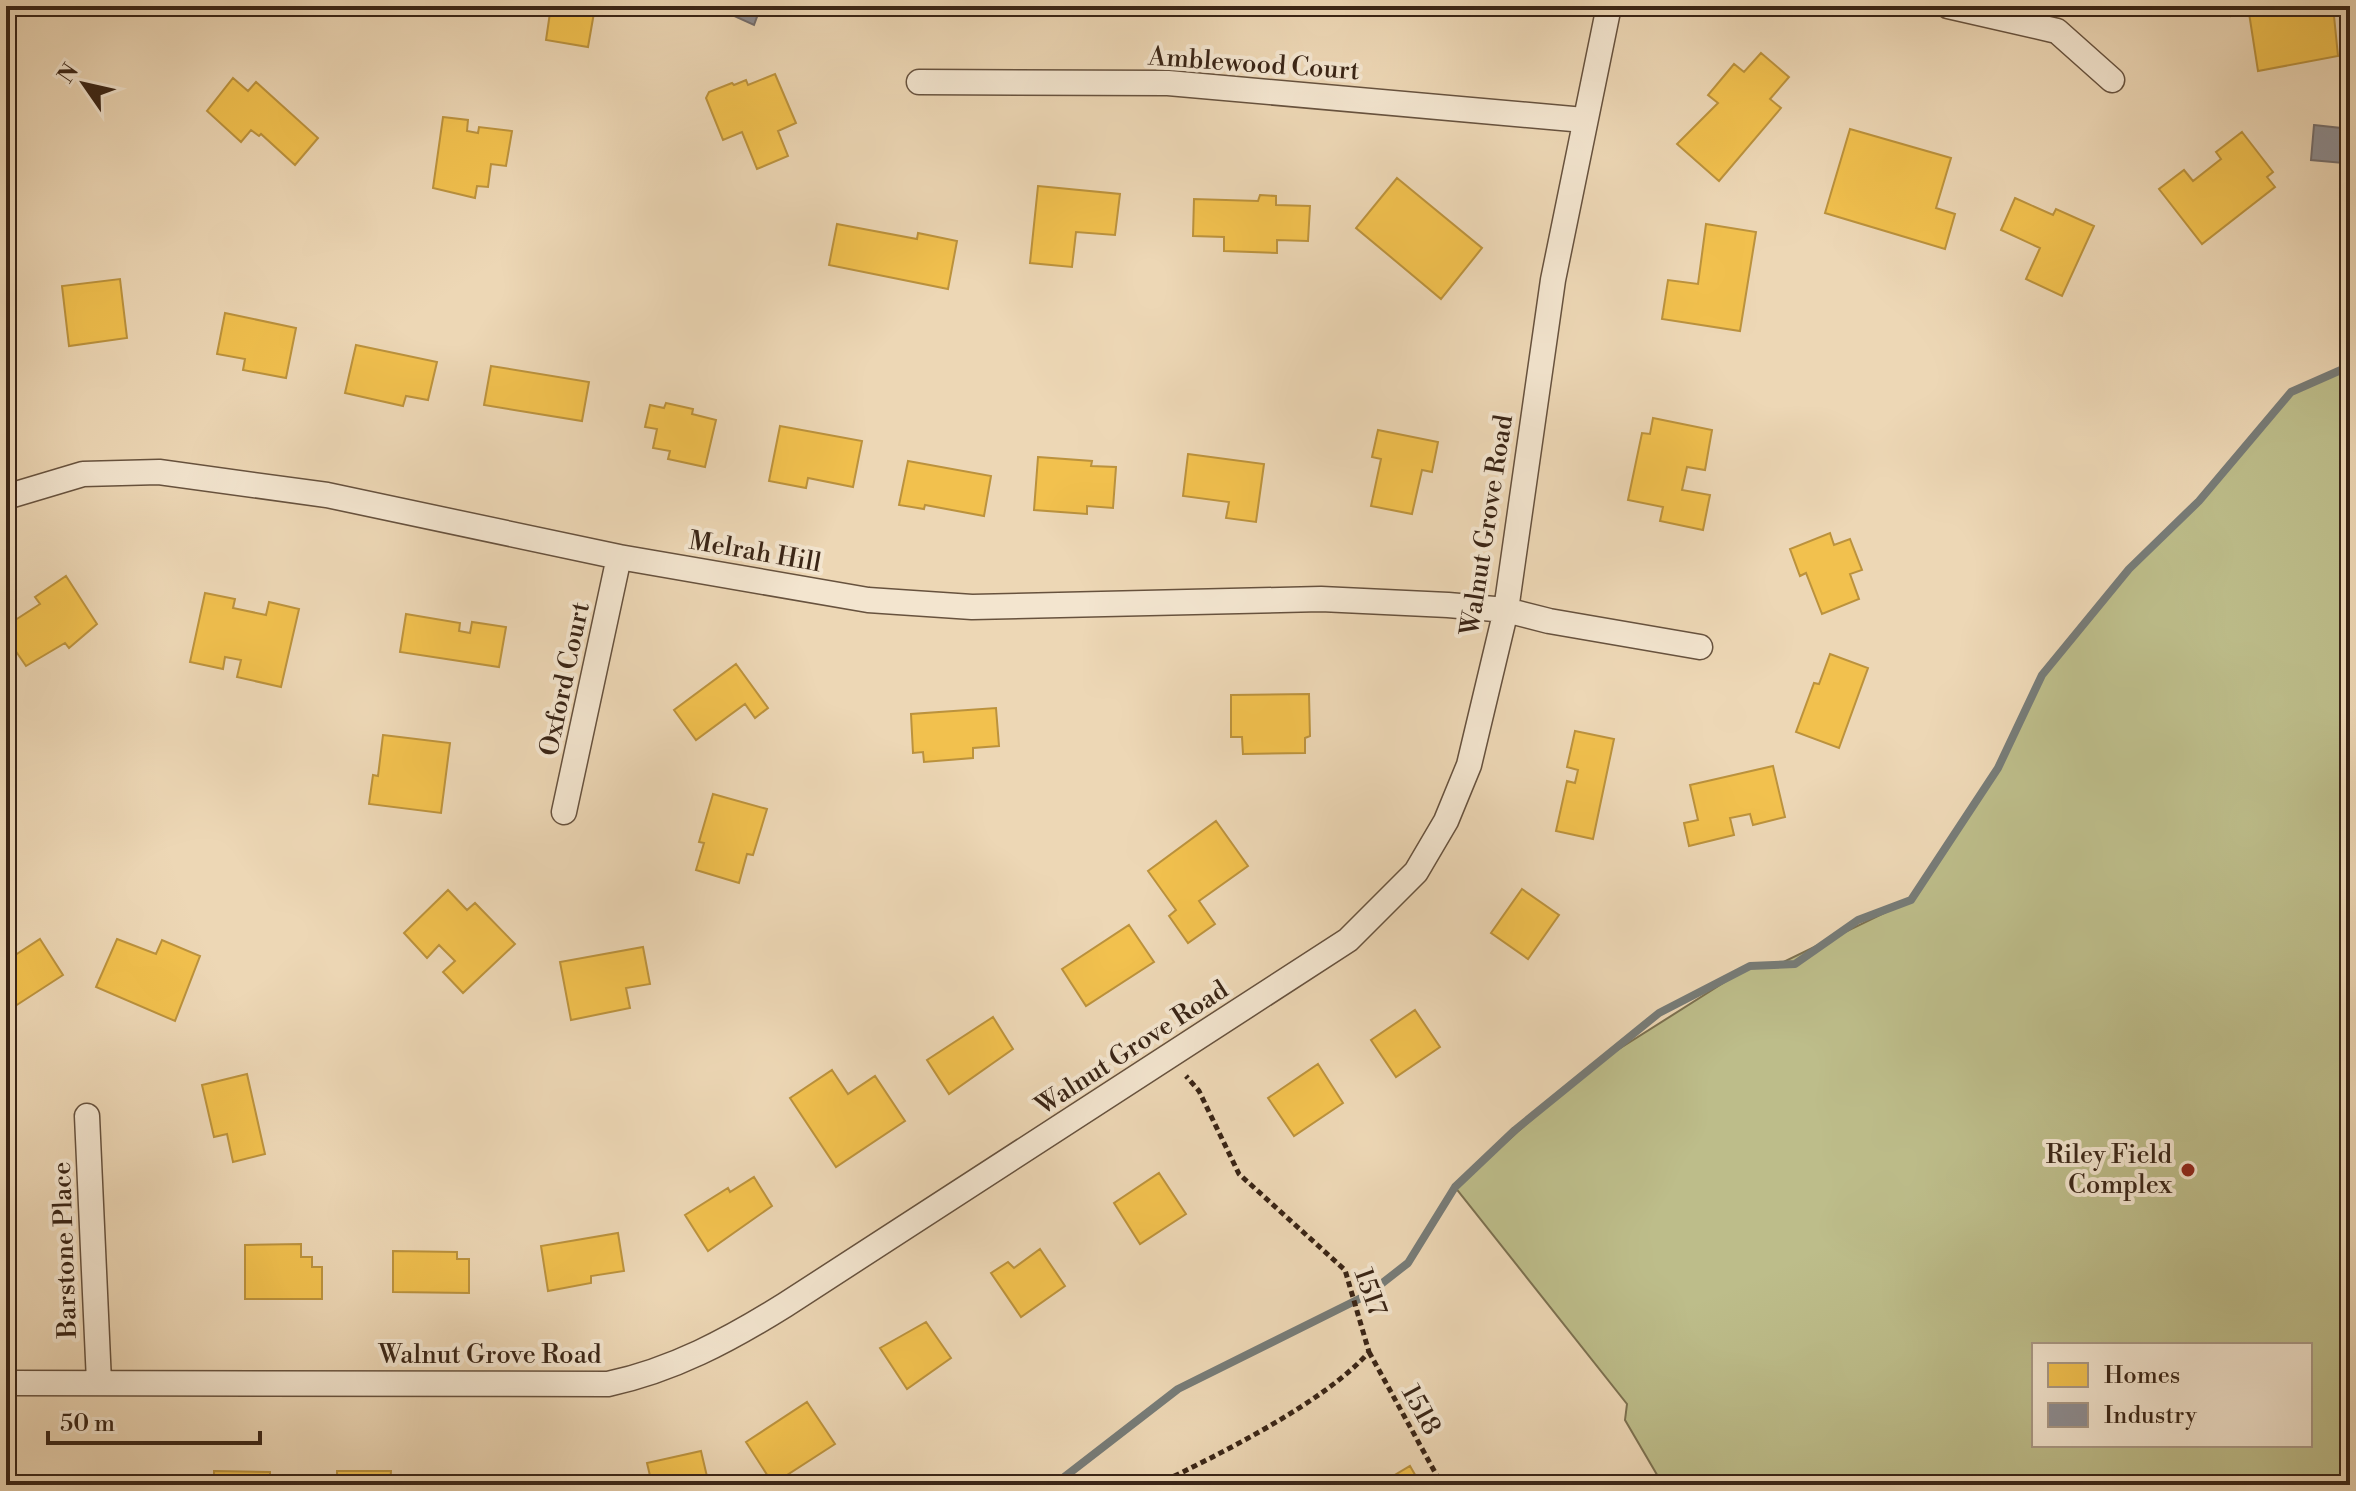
<svg xmlns="http://www.w3.org/2000/svg" width="2356" height="1491" viewBox="0 0 2356 1491" font-family="'Libre Bodoni',serif">
<style>
.green{fill:#bdbd8a;stroke:#7c7150;stroke-width:2;fill-rule:evenodd}
.homes{fill:#f2c14e;stroke:#bb923d;stroke-width:2}
.industry{fill:#8d8d92;stroke:#746e6d;stroke-width:2}
.lines{fill:none;stroke-linecap:round;stroke-linejoin:round}
.stream{stroke:#777c78;stroke-width:8}
.minor-casing{stroke:#67523e;stroke-width:27}
.path{stroke:#3a2516;stroke-width:5;stroke-dasharray:6 4;stroke-linecap:butt}
.minor{stroke:#f3e5cf;stroke-width:24}
.poi-dot{fill:#8f2418;stroke:#f3e5cf;stroke-width:3}
.labels{text-anchor:middle;dominant-baseline:central;stroke-width:8;stroke-linejoin:round;paint-order:stroke}
.street-label{font-size:26px;fill:#3a2516;stroke:#f3e5cf}
.poi-label{font-size:26px;fill:#3a2516;stroke:#f3e5cf;text-anchor:end}
</style>
<rect width="100%" height="100%" fill="#edd7b5"/>
<filter id="stains"><feTurbulence type="fractalNoise" baseFrequency=".0025" numOctaves="4"/><feColorMatrix values="0 0 0 0 .2 0 0 0 0 .09 0 0 0 0 .02 0 0 0 .5 -.17"/></filter>
<radialGradient id="worn" r=".72"><stop offset=".6" stop-color="#630" stop-opacity="0"/><stop offset="1" stop-color="#630" stop-opacity=".3"/></radialGradient>
<path class="green" d="M2350 366V1485H1663L1625 1420 1627 1404 1455 1187 1592 1066 1750 966 1777 965 1911 900 1998 768 2042 675 2129 569 2199 501 2291 392ZM2034 1345H2310V1445H2034Z"/>
<path class="homes" d="M551 6H614L613 10 595 7 588 47 546 40Z
M2230 6H2333L2338 56 2258 71 2249 13 2231 16Z
M1761 53 1789 77 1770 99 1781 108 1719 181 1677 144 1718 103 1708 95 1734 64 1744 72Z
M775 74 796 123 778 131 788 156 757 169 742 132 723 140 706 98 709 92 732 83 734 85 746 80 748 85Z
M233 78 248 91 256 82 318 138 295 165 261 134 259 136 251 130 241 142 207 111Z
M443 117 468 120 467 131 478 133 479 127 512 131 506 166 491 164 488 187 477 186 475 198 433 188Z
M1850 129 1951 158 1936 208 1955 214 1945 249 1825 213Z
M2242 132 2273 172 2267 177 2275 187 2202 244 2159 189 2184 170 2193 181 2221 159 2216 152Z
M1397 178 1482 248 1441 299 1356 228Z
M1038 186 1120 194 1115 235 1076 232 1072 267 1030 263Z
M1260 195 1276 196V205L1310 206 1308 241 1277 240V253L1224 251V237L1193 236 1194 199 1258 201Z
M2015 198 2053 215 2056 209 2094 226 2062 296 2026 279 2040 248 2001 230Z
M837 224 917 239 918 233 957 241 948 289 829 265Z
M1706 224 1756 232 1740 331 1662 319 1668 280 1698 284Z
M120 279 127 338 69 346 62 286Z
M225 313 296 328 286 378 243 370 245 359 217 354Z
M356 345 437 362 428 400 406 396 403 406 345 393Z
M491 366 589 382 582 421 484 405Z
M666 403 693 409 692 414 716 420 705 467 668 459 670 451 653 448 657 429 645 427 650 405 664 408Z
M1653 418 1712 430 1705 470 1687 467 1682 490 1710 495 1703 530 1660 521 1663 507 1628 500 1642 433 1650 434Z
M780 426 862 441 853 487 808 478 806 488 769 481Z
M1378 430 1438 442 1432 472 1422 470 1412 514 1371 506 1381 459 1372 457Z
M1188 454 1264 464 1256 522 1226 518 1229 502 1183 496Z
M1038 457 1092 461 1091 466 1116 467 1113 508 1087 506V514L1034 510Z
M908 461 991 476 984 516 925 505 924 509 899 505Z
M1830 533 1834 545 1850 539 1862 570 1850 574 1859 599 1822 614 1806 573 1800 576 1790 549Z
M66 576 97 624 69 648 65 643 26 666 6 637V626L40 604 35 597Z
M205 593 235 599 233 608 266 615 269 602 299 609 281 687 237 677 241 660 225 657 223 669 190 662Z
M406 614 460 623 459 631 470 633 472 622 506 627 499 667 400 652Z
M1830 654 1868 668 1839 748 1796 732 1814 683 1819 684Z
M736 664 768 708 755 718 745 704 696 740 674 710Z
M1309 694 1310 736 1305 738V753L1243 754 1242 737H1231V695Z
M996 708 999 746 973 748V758L924 762 923 752 913 753 911 714Z
M1575 731 1614 739 1593 839 1556 831 1567 781 1575 783 1578 770 1567 767Z
M383 735 450 743 441 813 369 804 373 775 378 776Z
M1773 766 1785 817 1753 825 1750 814 1730 818 1734 835 1689 846 1684 823 1698 820 1690 785Z
M713 794 767 809 753 855 747 854 739 883 696 870 704 843 699 842Z
M1216 821 1248 866 1199 901 1215 924 1188 943 1169 916 1176 910 1148 871Z
M1522 889 1559 915 1528 959 1491 933Z
M448 890 467 910 475 903 515 944 463 993 443 972 455 961 439 945 427 958 404 933Z
M1129 925 1154 962 1086 1006 1062 969Z
M40 939 63 975 6 1012V961Z
M117 939 156 954 162 940 200 956 175 1021 96 987Z
M643 947 650 984 626 988 630 1008 571 1020 560 962Z
M1415 1010 1440 1047 1396 1077 1371 1040Z
M993 1017 1013 1049 949 1094 927 1060Z
M1318 1064 1343 1103 1294 1136 1268 1098Z
M832 1070 848 1094 875 1076 905 1121 836 1167 790 1098Z
M247 1074 265 1154 233 1162 227 1134 214 1137 202 1085Z
M1159 1173 1186 1214 1140 1244 1114 1203Z
M754 1177 772 1206 708 1251 685 1215 728 1188 730 1192Z
M618 1233 624 1271 591 1276V1283L548 1291 541 1246Z
M301 1244V1257H312V1267H322V1299H245V1245Z
M1040 1249 1065 1286 1021 1317 991 1273 1008 1262 1014 1268Z
M393 1251 457 1252V1259H469V1293L393 1292Z
M926 1322 951 1358 907 1389 880 1348Z
M807 1402 835 1444 773 1484 746 1442Z
M701 1451 709 1485H628L651 1480 647 1463Z
M1410 1466 1421 1485H1378Z
M214 1471 270 1472V1485H214Z
M337 1471H391L390 1485H337Z
M150 1479 151 1485H115L114 1481Z"/>
<path class="industry" d="M723 6H761L754 25 721 10Z
M2314 125 2350 129V159H2343V163L2311 160Z"/>
<g class="lines">
<path class="stream" d="M1054 1485 1178 1389 1367 1295 1408 1263 1455 1187 1515 1130 1659 1013 1750 966 1795 964 1858 920 1911 900 1998 768 2042 675 2129 569 2199 501 2291 392 2350 366"/>
<defs>
<path id="minor" d="M1948 6 2057 31 2112 80
M919 82 1168 83 1584 120
M6 497 83 474 159 472 327 495 619 557 868 600 972 607 1321 599 1448 605 1506 610 1549 621 1700 647
M564 812 619 557
M87 1116 99 1382
M6 1383 608 1384C673 1370 729 1340 785 1305L1348 940 1416 872 1446 821 1469 765 1506 610 1553 280 1609 6"/>
</defs>
<use href="#minor" class="minor-casing"/>
<path class="path" d="M1369 1352 1442 1485
M1156 1485C1218 1455 1324 1403 1369 1352L1345 1270 1239 1174 1199 1091 1186 1076"/>
<use href="#minor" class="minor"/>
</g>
<circle class="poi-dot" cx="2188" cy="1170" r="8"/>
<g class="labels">
<g class="street-label">
<text transform="translate(1254 64) rotate(4)">Amblewood Court</text>
<text transform="translate(1487 525) rotate(-81)">Walnut Grove Road</text>
<text transform="translate(755 552) rotate(10)">Melrah Hill</text>
<text transform="translate(565 679) rotate(-78)">Oxford Court</text>
<text transform="translate(1132 1048) rotate(-33)">Walnut Grove Road</text>
<text transform="translate(65 1250) rotate(-92)">Barstone Place</text>
<text transform="translate(1370 1292) rotate(70)">1517</text>
<text x="490" y="1355">Walnut Grove Road</text>
<text transform="translate(1421 1410) rotate(61)">1518</text>
</g>
<g class="poi-label">
<text x="2172" y="1155">Riley Field<tspan x="2172" dy="30">Complex</tspan></text>
</g>
</g>
<rect width="2356" height="1491" fill="none" stroke="#edd7b5" stroke-width="32"/>
<rect x="8" y="8" width="2340" height="1475" fill="none" stroke="#3a2516" stroke-width="4"/>
<rect x="16" y="16" width="2324" height="1459" fill="none" stroke="#3a2516" stroke-width="2"/>
<rect x="2032" y="1343" width="280" height="104" fill="#f3e5cf" stroke="#a99885" stroke-width="2"/>
<rect x="2048" y="1363" width="40" height="24" fill="#f2c14e" stroke="#a99885" stroke-width="2"/>
<text x="2104" y="1383" font-size="24" fill="#3a2516">Homes</text>
<rect x="2048" y="1403" width="40" height="24" fill="#8d8d92" stroke="#a99885" stroke-width="2"/>
<text x="2104" y="1423" font-size="24" fill="#3a2516">Industry</text>
<g transform="translate(84 84) rotate(304)" stroke="#f3e5cf" stroke-width="6" paint-order="stroke">
<path d="M0-6L14 30L0 20L-14 30Z" fill="#3a2516"/>
<text y="-12" font-size="22" font-weight="bold" text-anchor="middle" fill="#3a2516">N</text>
</g>
<path d="M48 1431v12h212v-12" fill="none" stroke="#3a2516" stroke-width="4"/>
<text x="60" y="1431" font-size="24" fill="#3a2516" stroke="#f3e5cf" stroke-width="6" paint-order="stroke">50 m</text>
<rect width="100%" height="100%" filter="url(#stains)"/>
<rect width="100%" height="100%" fill="url(#worn)"/>
</svg>
